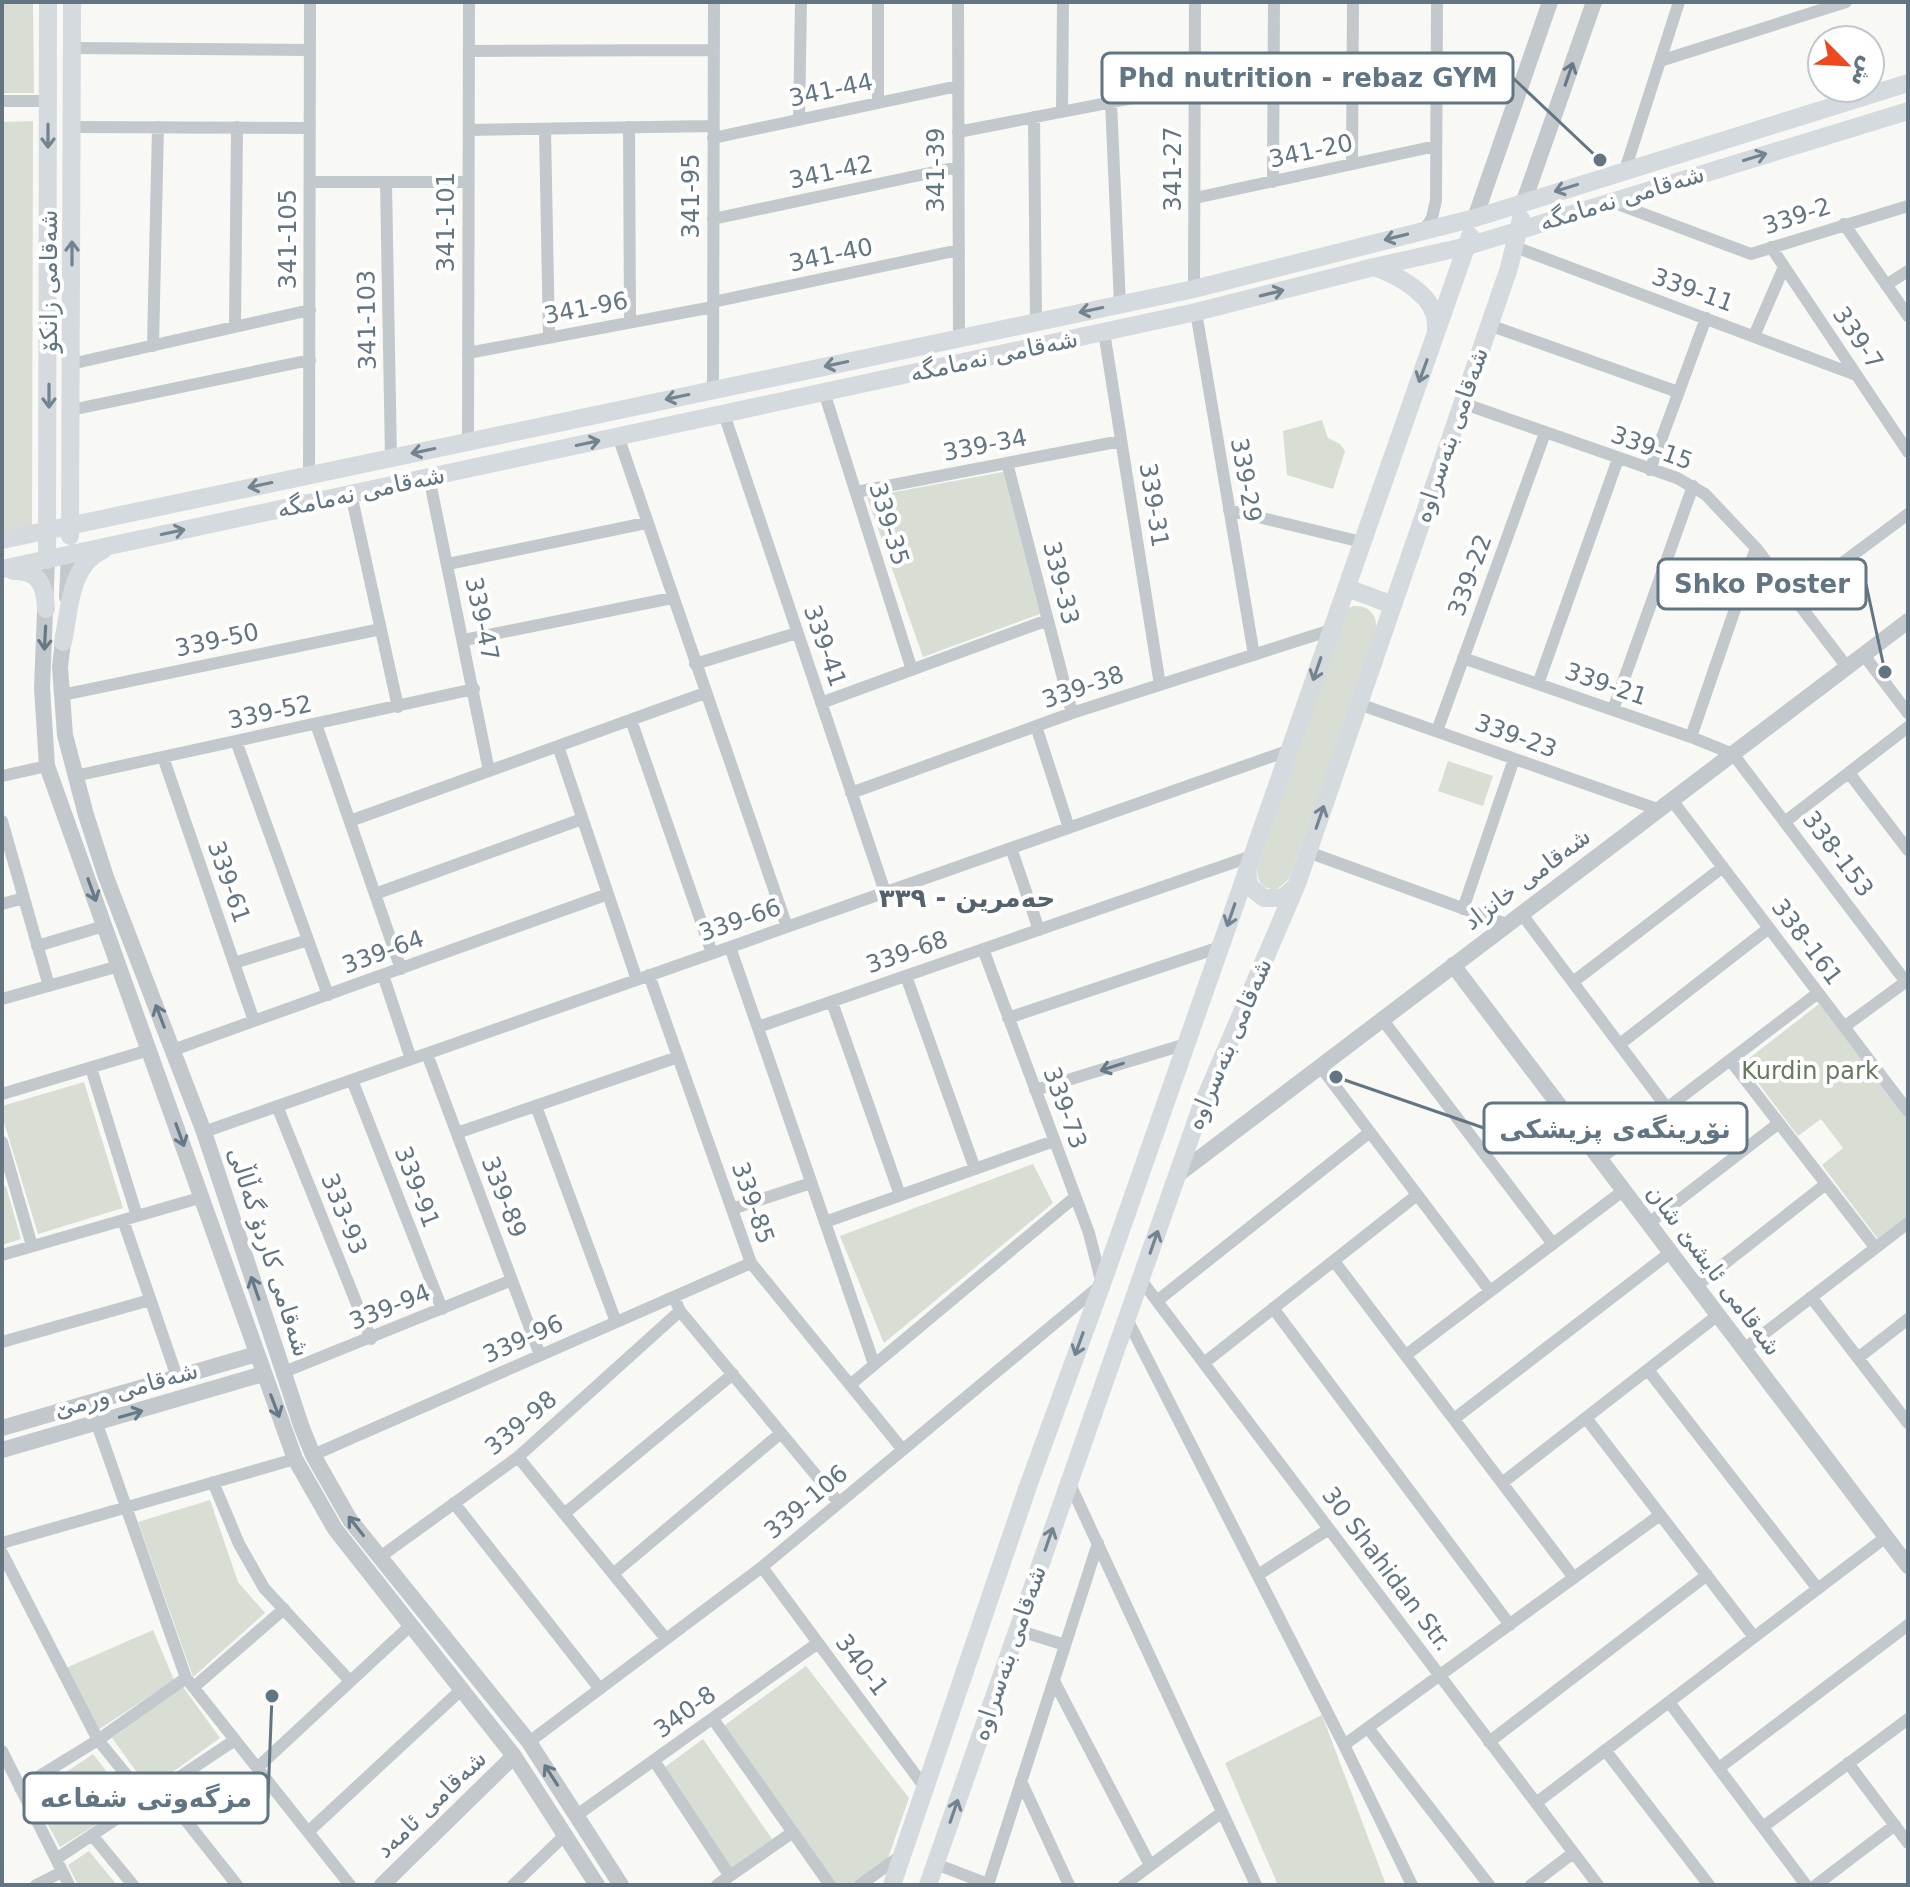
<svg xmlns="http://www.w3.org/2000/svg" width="1910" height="1887" viewBox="0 0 1910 1887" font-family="'DejaVu Sans','Noto Sans Arabic',sans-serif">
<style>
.green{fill:#d8ded4}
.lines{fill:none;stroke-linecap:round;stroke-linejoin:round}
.minor{stroke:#c3c8cc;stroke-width:12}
.tertiary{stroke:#c3c8cc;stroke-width:16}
.secondary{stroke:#d5dade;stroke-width:18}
.oneway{stroke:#667986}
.oneway2{stroke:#728490}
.labels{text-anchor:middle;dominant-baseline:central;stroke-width:8;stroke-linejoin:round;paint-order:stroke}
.street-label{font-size:24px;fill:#617582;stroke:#fff}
.park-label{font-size:24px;fill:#667a61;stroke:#fff}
.neighbourhood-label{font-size:26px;font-weight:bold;fill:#54626d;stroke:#fff}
.leader{fill:none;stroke:#617582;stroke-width:3}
.callout-dot{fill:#617582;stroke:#fff;stroke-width:3}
.callout{fill:#fff;stroke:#617582;stroke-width:3}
.callout-label{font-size:26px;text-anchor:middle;font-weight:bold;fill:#617582}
</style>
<rect width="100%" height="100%" fill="#f8f8f5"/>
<path class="green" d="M3 2H33L34 93H3Z
M33 121 32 530 2 534 3 122Z
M1322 420 1328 438 1340 444 1345 451 1333 489 1287 475 1283 431Z
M1003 472 1040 614 923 657 867 497Z
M1353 606C1368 605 1378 614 1376 630L1289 879 1277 889C1264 890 1257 883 1257 870L1347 609Z
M1448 761 1493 776 1483 806 1438 791Z
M1819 1004 1908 1120V1216L1878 1239 1822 1165 1843 1148 1821 1119 1798 1136 1743 1063Z
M84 1082 123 1208 38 1234 2 1116V1106Z
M1033 1164 1053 1203 884 1343 840 1236Z
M6 1186 21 1239 2 1245V1187Z
M210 1500 238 1582 265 1613 193 1677 138 1522Z
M153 1630 174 1680 98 1730 66 1668Z
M806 1666 909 1798 887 1861 853 1885H827L718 1730Z
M183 1687 220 1738 149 1789 112 1738Z
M1322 1715 1386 1885H1278L1225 1763Z
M703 1739 772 1839 722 1876 657 1773Z
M93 1754 131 1803 60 1847 32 1795Z
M89 1851 117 1885H78L68 1865Z"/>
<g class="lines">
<path class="minor" d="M878 2V103
M958 2 959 338
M72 48 310 50
M469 51 713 50
M1660 61 1846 2
M2 101H48
M1111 102 1120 304
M1062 111 1063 2
M1034 117 1036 321
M799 120 801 2
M72 127 310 128
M629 127 630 321
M545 129 549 337
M469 130 713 126
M958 132 1195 86
M713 138 958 86
M1352 164 1353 2
M1625 170 1679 2
M310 182H468
M1273 182 1274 2
M386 183 391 458
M1195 198 1436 146
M1612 202 1751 254 1908 206
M713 219 958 167
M1844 224 1908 316
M1424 230 1432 218 1436 200 1437 2
M1515 247 1856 375
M1771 247 1908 452
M1886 285 1908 271
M1194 289 1195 2
M713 302 959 250
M1196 312 1254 655
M1489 325 1678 392
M235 327 237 127
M1104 332 1160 685
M1754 336 1784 267
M153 346 158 127
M468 353 713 307
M71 364 310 310
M713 390 714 2
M824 392 912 670
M1462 403 1677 478 1705 494 1756 548 1847 667
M71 410 310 360
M724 414 885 892
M618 436 787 927
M468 441 469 2
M1007 463 1072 713
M1650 470 1706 318
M309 475 310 2
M429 477 489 771
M856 492 1121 441
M351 494 398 707
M1229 510 1362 542
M448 564 646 523
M1795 598 1908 514
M464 640 672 598
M1863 654 1908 713
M1463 658 1691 737 1733 754 1906 982
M695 664 797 633
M1538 684 1618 459
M62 695 381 629
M821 703 1048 620
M1359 704 1657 809
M1613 710 1693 486
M631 720 712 953
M316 724 401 969
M1036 726 1069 828
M1437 731 1545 433
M1691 737 1756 548
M236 741 328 995
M558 746 637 980
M163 757 254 1021
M1849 773 1908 850
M2 776 47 766
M75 776 474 689
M851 793 1072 713 1331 630
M1671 799 1908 1111
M2 821 49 986
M350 821 705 693
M1786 821 1908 727
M1011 848 1039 930
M1308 852 1506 924
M375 894 582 819
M2 904 24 898
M1463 909 1514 759
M1521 913 1667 1108
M37 946 104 926
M730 947 874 1364
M234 963 308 940
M383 975 411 1059
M649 975 751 1263 903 1450
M906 976 975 1169
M1573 982 1723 867
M2 999 119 966
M832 1002 900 1195
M1008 1018 1220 947
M1382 1019 1553 1244
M758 1027 1252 856
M1844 1027 1908 980
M1620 1044 1769 928
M173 1050 608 894
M427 1054 540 1355
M1730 1060 1875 1247
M1320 1066 1490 1291
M91 1068 137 1216
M352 1080 442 1309
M1035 1090 1186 1044
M2 1094 149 1050
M277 1106 371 1339
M536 1106 616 1322
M204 1132 1290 750
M457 1133 678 1057
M2 1142 32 1246
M1600 1159 1818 993
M732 1209 811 1183
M123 1220 177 1377
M825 1222 1054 1141
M1649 1223 1779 1123
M2 1255 203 1197
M1334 1261 1574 1578
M1141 1280 1598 1885
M1696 1286 1826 1184
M1811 1297 1908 1423
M1157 1301 1370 1132
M677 1304 680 1311 839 1503
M1273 1308 1510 1625
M1127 1319 1344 1745 1412 1885
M2 1342 150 1300
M1744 1349 1908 1223
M1406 1355 1624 1190
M1858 1358 1908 1319
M1204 1363 1417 1195
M1648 1370 1818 1589
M284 1372 512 1280
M850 1385 1075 1197
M1586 1418 1754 1637
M1454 1419 1671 1252
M97 1424 186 1678 350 1885
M313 1455 751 1263
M518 1457 666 1639
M213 1482 239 1544 264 1588 350 1681
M1069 1482 1256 1885
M1502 1483 1718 1315
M454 1503 600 1689
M564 1514 733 1374
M2 1543 295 1459
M2 1553 98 1740 146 1799
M380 1557 518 1457 680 1311
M762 1567 926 1789
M613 1574 781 1433
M1258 1575 1329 1529
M1017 1630 1065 1645
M1054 1681 1150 1865
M194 1687 284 1609
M1669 1702 1806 1885
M713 1719 830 1885
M1368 1728 1489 1885
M529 1742 762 1567 1102 1284 1089 1233 983 949
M1489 1742 1707 1575
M1344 1745 1660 1515
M1605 1750 1709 1885
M2 1751 69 1885
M655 1762 730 1876
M1848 1763 1908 1843
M258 1767 410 1626
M1719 1768 1908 1625
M1021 1781 1069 1885
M20 1788 98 1740 186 1678
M161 1789 237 1885
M1536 1803 1886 1537
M577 1815 818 1643
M1763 1827 1908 1719
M308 1832 461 1690
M92 1835 133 1885
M56 1859 235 1740
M936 1864 988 1884
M36 1885 62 1872
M513 1885 565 1835
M717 1885 793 1832
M860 1885 902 1855
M988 1885 1098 1543
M1124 1885 1221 1813
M1531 1885 1573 1853
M1816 1885 1895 1825"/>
<path class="tertiary" d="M1524 201 1594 2
M1475 218 1550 2
M47 560 42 688 47 766 295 1459 335 1529 514 1756 597 1885
M67 597 69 555
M64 632 60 667 65 735 86 815 106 877 204 1132 302 1428 313 1455 350 1520 529 1742 621 1885
M1453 965 1908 1566
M1176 1176 1908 621
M2 1428 257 1354
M2 1450 263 1374
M382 1885 514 1756"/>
<path class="secondary" d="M1374 267C1394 274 1426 290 1434 313 1436 318 1436 326 1436 332
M70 536 72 2
M2 540 1194 289 1475 218 1908 83
M47 560 48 2
M2 569 1196 312 1374 267 1468 246 1908 111
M13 571C39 570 45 585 46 609
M1347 588 1393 605
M63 642C70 610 69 565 103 550
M1247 869 1249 886 1264 898H1282L1295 887
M892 1885 1027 1489 1102 1284 1470 236
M928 1885 1200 1110 1297 884 1509 268 1521 219"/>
</g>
<defs><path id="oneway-shaft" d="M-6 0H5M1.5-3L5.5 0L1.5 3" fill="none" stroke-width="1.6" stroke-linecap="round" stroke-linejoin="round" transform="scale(2)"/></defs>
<g class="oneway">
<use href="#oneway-shaft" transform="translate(1569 74) rotate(-71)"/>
<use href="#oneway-shaft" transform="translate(45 638) rotate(93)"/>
<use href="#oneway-shaft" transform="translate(92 890) rotate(70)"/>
<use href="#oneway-shaft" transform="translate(160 1016) rotate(-111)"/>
<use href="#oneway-shaft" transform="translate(1112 1067) rotate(162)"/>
<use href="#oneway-shaft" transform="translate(180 1135) rotate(70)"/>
<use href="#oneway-shaft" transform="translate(255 1288) rotate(-109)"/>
<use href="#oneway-shaft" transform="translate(275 1406) rotate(69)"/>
<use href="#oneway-shaft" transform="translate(131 1414) rotate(-16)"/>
<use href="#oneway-shaft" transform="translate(356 1526) rotate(-128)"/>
<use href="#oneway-shaft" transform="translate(551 1775) rotate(-123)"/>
</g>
<g class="oneway2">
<use href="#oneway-shaft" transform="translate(48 136) rotate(90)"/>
<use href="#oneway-shaft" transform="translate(1755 157) rotate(-17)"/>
<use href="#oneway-shaft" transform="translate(1566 188) rotate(163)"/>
<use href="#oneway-shaft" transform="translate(1396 237) rotate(166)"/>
<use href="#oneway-shaft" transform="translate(72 253) rotate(-90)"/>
<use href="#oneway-shaft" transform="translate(1272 293) rotate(-14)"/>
<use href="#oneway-shaft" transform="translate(1091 310) rotate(168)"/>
<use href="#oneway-shaft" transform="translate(836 364) rotate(168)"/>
<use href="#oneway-shaft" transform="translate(1423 371) rotate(110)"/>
<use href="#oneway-shaft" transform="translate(49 396) rotate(90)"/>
<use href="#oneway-shaft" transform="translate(677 397) rotate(168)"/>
<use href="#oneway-shaft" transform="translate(588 443) rotate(-12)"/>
<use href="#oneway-shaft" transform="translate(423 451) rotate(168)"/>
<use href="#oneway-shaft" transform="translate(260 485) rotate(168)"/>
<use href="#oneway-shaft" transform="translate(173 532) rotate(-12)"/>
<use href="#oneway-shaft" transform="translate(1317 669) rotate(109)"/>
<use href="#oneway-shaft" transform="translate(1320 817) rotate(-71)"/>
<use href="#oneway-shaft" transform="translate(1231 915) rotate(109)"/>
<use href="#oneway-shaft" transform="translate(1154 1242) rotate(-71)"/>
<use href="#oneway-shaft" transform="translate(1079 1344) rotate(110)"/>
<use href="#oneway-shaft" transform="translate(1049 1539) rotate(-71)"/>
<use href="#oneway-shaft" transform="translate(954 1811) rotate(-71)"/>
</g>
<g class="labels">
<g class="street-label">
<text transform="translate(831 90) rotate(-12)">341-44</text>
<text transform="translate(1311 151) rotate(-12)">341-20</text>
<text transform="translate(1173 169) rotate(-90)">341-27</text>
<text transform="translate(936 170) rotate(-90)">341-39</text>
<text transform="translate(831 172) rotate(-12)">341-42</text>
<text transform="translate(691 196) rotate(-90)">341-95</text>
<text transform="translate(1622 198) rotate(-17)">شەقامی نەمامگە</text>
<text transform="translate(1797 216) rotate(-18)">339-2</text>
<text transform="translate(446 222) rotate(-90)">341-101</text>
<text transform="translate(288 239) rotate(-90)">341-105</text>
<text transform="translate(831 255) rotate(-12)">341-40</text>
<text transform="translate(49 281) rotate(-90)">شەقامی زانکۆ</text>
<text transform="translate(1693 290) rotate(20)">339-11</text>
<text transform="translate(586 308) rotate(-11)">341-96</text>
<text transform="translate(367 320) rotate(-91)">341-103</text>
<text transform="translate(1858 338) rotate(56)">339-7</text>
<text transform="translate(994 356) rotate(-12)">شەقامی نەمامگە</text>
<text transform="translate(1451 435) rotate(-71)">شەقامی بنەسراوە</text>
<text transform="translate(985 445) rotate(-11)">339-34</text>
<text transform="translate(1652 448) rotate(20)">339-15</text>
<text transform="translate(1246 480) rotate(80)">339-29</text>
<text transform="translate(361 492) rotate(-12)">شەقامی نەمامگە</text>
<text transform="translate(1154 505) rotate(81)">339-31</text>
<text transform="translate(889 524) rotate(73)">339-35</text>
<text transform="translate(1470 575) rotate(-70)">339-22</text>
<text transform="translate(1061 583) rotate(76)">339-33</text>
<text transform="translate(482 619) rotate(78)">339-47</text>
<text transform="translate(217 640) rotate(-12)">339-50</text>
<text transform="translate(825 646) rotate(71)">339-41</text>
<text transform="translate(1606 684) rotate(19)">339-21</text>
<text transform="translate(1083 687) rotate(-19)">339-38</text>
<text transform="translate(270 712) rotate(-12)">339-52</text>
<text transform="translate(1516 736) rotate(20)">339-23</text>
<text transform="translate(1838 854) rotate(53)">338-153</text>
<text transform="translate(1527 879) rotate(-37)">شەقامی خانزاد</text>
<text transform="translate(229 882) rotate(71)">339-61</text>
<text transform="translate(740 920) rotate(-19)">339-66</text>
<text transform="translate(1807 942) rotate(53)">338-161</text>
<text transform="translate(383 952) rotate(-20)">339-64</text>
<text transform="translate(907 952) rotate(-19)">339-68</text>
<text transform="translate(1229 1044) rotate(-67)">شەقامی بنەسراوە</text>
<text transform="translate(1065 1108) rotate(70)">339-73</text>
<text transform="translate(417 1187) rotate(69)">339-91</text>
<text transform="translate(504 1197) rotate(69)">339-89</text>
<text transform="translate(753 1203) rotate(71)">339-85</text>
<text transform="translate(344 1214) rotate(68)">333-93</text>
<text transform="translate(269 1252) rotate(72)">شەقامی کاردۆ گەڵاڵی</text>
<text transform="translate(1714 1270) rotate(53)">شەقامی ئایشێ شان</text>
<text transform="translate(390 1307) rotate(-22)">339-94</text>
<text transform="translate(523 1339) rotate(-24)">339-96</text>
<text transform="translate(126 1390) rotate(-16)">شەقامی ورمێ</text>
<text transform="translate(521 1423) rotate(-40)">339-98</text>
<text transform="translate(806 1502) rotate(-40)">339-106</text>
<text transform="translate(1387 1569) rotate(53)">30 Shahidan Str.</text>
<text transform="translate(1009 1653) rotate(-71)">شەقامی بنەسراوە</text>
<text transform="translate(862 1665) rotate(53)">340-1</text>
<text transform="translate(685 1712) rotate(-36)">340-8</text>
<text transform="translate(431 1804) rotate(-44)">شەقامی ئامەد</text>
</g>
<g class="park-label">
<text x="1810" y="1071">Kurdin park</text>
</g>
<g class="neighbourhood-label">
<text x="967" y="898">حەمرین - ٣٣٩</text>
</g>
</g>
<path class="leader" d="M1600 160L1513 78M1885 672L1866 584M1336 1077L1484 1128M272 1696L268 1798"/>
<g class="callout-dot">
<circle cx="1600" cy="160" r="8"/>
<circle cx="1885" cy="672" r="8"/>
<circle cx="1336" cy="1077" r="8"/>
<circle cx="272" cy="1696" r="8"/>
</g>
<g class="callout">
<rect x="1102" y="53" width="411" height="50" rx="8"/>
<rect x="1658" y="559" width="208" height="50" rx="8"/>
<rect x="1484" y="1103" width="263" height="50" rx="8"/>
<rect x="24" y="1773" width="244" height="50" rx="8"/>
</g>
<g class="callout-label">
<text x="1308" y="87">Phd nutrition - rebaz GYM</text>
<text x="1762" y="593">Shko Poster</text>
<text x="1615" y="1138">نۆڕینگەی پزیشکی</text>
<text x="146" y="1807">مزگەوتی شفاعە</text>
</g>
<rect width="1910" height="1887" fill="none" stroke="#617582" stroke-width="8"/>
<g transform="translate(1846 64) rotate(114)"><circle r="38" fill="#ffffff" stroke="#c0c8cd" stroke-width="2"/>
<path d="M0-6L14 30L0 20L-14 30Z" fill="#ee481f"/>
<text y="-12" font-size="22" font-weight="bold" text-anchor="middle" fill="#617582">ش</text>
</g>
</svg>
